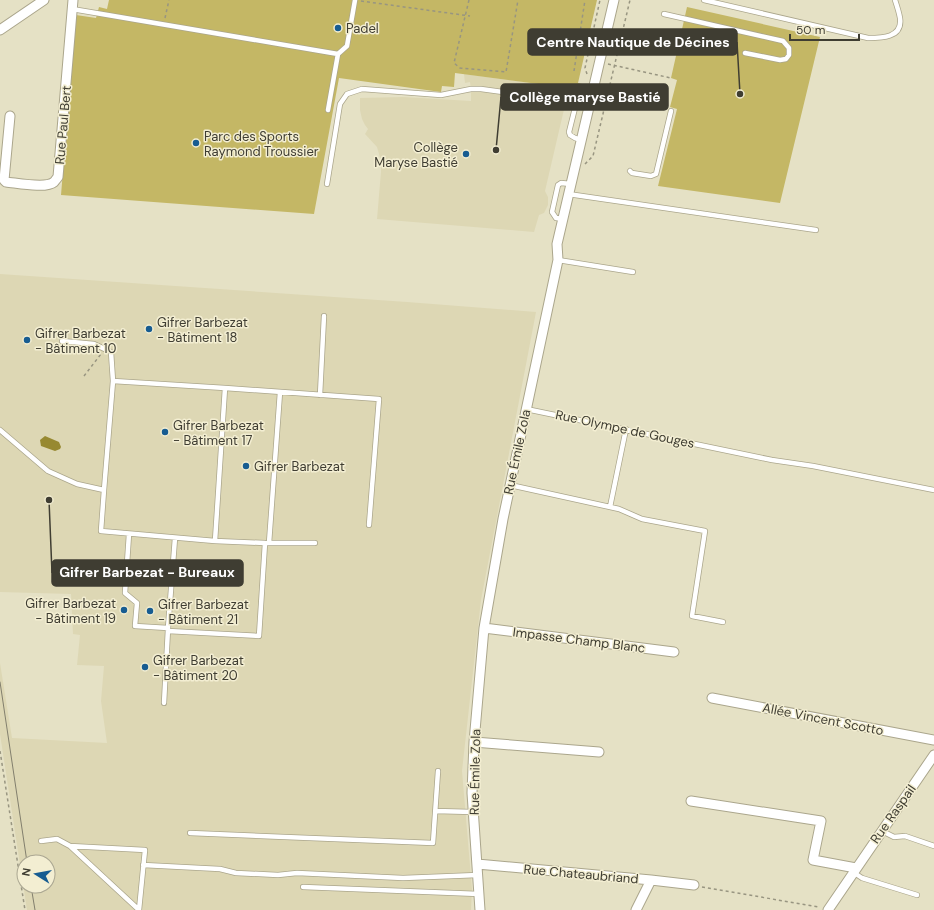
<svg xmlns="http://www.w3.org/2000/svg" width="934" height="910" viewBox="0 0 934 910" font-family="'DM Sans',sans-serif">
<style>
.built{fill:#ddd7b4;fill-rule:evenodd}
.green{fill:#c4b765}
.water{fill:#978931}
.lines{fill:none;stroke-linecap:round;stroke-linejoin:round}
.service-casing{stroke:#aba68c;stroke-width:6}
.minor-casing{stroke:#aba68c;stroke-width:11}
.path{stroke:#989581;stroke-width:1.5;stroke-dasharray:3 3;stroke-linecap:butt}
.service{stroke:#fff;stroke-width:4.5}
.minor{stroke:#fff;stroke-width:9}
.tram{stroke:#827f6d;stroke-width:1}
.poi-dot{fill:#175c91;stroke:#f3eed2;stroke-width:1.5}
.labels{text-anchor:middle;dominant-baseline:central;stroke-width:3;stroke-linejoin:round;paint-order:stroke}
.poi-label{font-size:13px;fill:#3f3d32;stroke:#f3eed2;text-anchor:start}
.street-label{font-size:13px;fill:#3f3d32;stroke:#f3eed2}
.leader{fill:none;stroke:#3f3d32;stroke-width:1.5}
.callout-dot{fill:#3f3d32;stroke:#f3eed2;stroke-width:1.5}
.callout{fill:#3f3d32;stroke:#3f3d32;stroke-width:1.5}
.callout-label{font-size:14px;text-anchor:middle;font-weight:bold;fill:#fff}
</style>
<rect width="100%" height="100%" fill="#e5e1c5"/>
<path class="built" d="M464 74 569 88 545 191 548 197V205L544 213 539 215 534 232 377 219 381 172V161L377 147 365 134 368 129 365 125 362 119 360 110V98L403 97 471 101V89L470 82 465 83Z
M0 274 407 302 536 312 481 600 462 771 472 889 471 910H27L0 734V663L12 738 107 743 101 701 104 666 77 665 80 635 73 634 71 594 0 592ZM24 862H48V886H24Z"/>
<path class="green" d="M109 0H597L578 83 586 85 584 90 455 73 454 87 442 86 441 92 339 78 314 214 61 195 76 15 96 18 99 7 107 9Z
M687 7 820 37 780 203 658 186 677 109 670 107 677 80 671 78Z"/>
<path class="water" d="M45 436 59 442 61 447 60 449 55 451 41 446 40 440Z"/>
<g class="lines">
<defs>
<path id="service" d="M704 0 868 38C881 38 903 38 900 18 899 12 897 6 895 0
M72 9 338 54 347 46 355 0
M664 14 783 41 789 48V55L786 59 780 60 745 53
M328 110 338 54
M581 140 575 138 570 135 569 132 576 104 580 101 590 102
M630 171 632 173 651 176 656 174 671 111
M327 184 340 104 347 94 362 89 441 95 471 89H481L566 101 576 104
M568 194 816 230
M563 219 556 218 552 212 558 185 561 183 571 184
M558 260 633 272
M225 388 379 399 369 525
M320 395 324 316
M526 409 772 460 813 466 934 490
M0 430 48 471 77 484 104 490 113 381 111 352 94 344 62 341
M510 485 610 507 626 429
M104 490 101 531 215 541 225 388 113 381
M610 507 619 509 642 519 705 531 692 616 723 622
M129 534 125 593 137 603 135 626 168 628 175 538
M267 543H315
M269 543 280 392
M168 631 259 636 265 543 215 541
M164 703 168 629
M435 811 473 812
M882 831 894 837 905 836 934 846
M190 833 433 843 438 771
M41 841 57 839 70 846
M70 846 145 850 139 910Z
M143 865 220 869 236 873 278 875 297 873 403 878 478 875
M853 872 862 878 917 895
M303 887 479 894"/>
<path id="minor" d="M0 30 44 0
M10 116 4 180 6 182C17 183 46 189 54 182 55 181 57 178 58 177L73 0
M484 628 674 652
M712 698 934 740
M474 742 599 752
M691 801 821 821 813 860 856 868
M477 864 651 880 636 910
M651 880 694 885
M480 910 472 793 474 742 484 628 503 519 558 260 557 244 614 0
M828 910 934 755"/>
</defs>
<use href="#service" class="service-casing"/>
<use href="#minor" class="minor-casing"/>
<path class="path" d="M469 0 454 63 460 68 506 72 518 0
M361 1 470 16
M165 18 169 0
M608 64 671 78
M574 71 585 0
M587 74 585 68 600 0
M585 164 593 156 630 0
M84 376 101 354
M0 751 25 910
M702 887 819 907"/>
<use href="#service" class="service"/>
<use href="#minor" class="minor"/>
<path class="tram" d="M0 682 27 862
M31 886 35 910"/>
</g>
<g class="poi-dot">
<circle cx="338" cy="28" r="4"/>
<circle cx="196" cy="143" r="4"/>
<circle cx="466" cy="154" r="4"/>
<circle cx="149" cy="329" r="4"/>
<circle cx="27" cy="340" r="4"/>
<circle cx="165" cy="432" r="4"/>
<circle cx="246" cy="466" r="4"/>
<circle cx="124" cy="610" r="4"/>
<circle cx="150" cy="611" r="4"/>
<circle cx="145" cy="667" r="4"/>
</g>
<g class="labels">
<g class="poi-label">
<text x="346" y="28">Padel</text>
<text x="204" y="136">Parc des Sports<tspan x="204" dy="15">Raymond Troussier</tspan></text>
<text x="458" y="147" text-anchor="end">Collège<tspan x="458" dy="15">Maryse Bastié</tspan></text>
<text x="157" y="322">Gifrer Barbezat<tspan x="157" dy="15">- Bâtiment 18</tspan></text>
<text x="35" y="333">Gifrer Barbezat<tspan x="35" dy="15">- Bâtiment 10</tspan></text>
<text x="173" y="425">Gifrer Barbezat<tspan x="173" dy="15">- Bâtiment 17</tspan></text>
<text x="254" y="466">Gifrer Barbezat</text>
<text x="116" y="603" text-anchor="end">Gifrer Barbezat<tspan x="116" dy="15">- Bâtiment 19</tspan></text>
<text x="158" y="604">Gifrer Barbezat<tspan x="158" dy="15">- Bâtiment 21</tspan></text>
<text x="153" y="660">Gifrer Barbezat<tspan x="153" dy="15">- Bâtiment 20</tspan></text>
</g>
<g class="street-label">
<text transform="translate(63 125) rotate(-85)">Rue Paul Bert</text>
<text transform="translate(625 429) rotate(12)">Rue Olympe de Gouges</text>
<text transform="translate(517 452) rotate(-78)">Rue Émile Zola</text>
<text transform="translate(579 640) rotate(7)">Impasse Champ Blanc</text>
<text transform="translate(823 719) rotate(11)">Allée Vincent Scotto</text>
<text transform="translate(475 772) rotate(-89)">Rue Émile Zola</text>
<text transform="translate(893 814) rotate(-55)">Rue Raspail</text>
<text transform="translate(581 874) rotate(5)">Rue Chateaubriand</text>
</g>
</g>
<path class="leader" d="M740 94L737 42M496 150L501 97M49 500L52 573"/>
<g class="callout-dot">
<circle cx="740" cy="94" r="4"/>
<circle cx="496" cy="150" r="4"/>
<circle cx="49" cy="500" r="4"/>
</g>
<g class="callout">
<rect x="528" y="29" width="209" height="26" rx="4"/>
<rect x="501" y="84" width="167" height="26" rx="4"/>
<rect x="52" y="560" width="191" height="26" rx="4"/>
</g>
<g class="callout-label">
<text x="633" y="47">Centre Nautique de Décines</text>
<text x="585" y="102">Collège maryse Bastié</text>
<text x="147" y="577">Gifrer Barbezat - Bureaux</text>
</g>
<g transform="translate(36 874) rotate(281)"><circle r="19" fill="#f3eed2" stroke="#aba792"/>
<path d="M0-3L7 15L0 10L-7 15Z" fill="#175c91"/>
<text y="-6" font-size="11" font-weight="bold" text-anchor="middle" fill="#3f3d32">N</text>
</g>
<path d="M790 34v6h69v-6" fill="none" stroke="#3f3d32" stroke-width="2"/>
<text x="796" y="34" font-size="12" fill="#3f3d32" stroke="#f3eed2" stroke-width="3" paint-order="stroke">50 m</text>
</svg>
